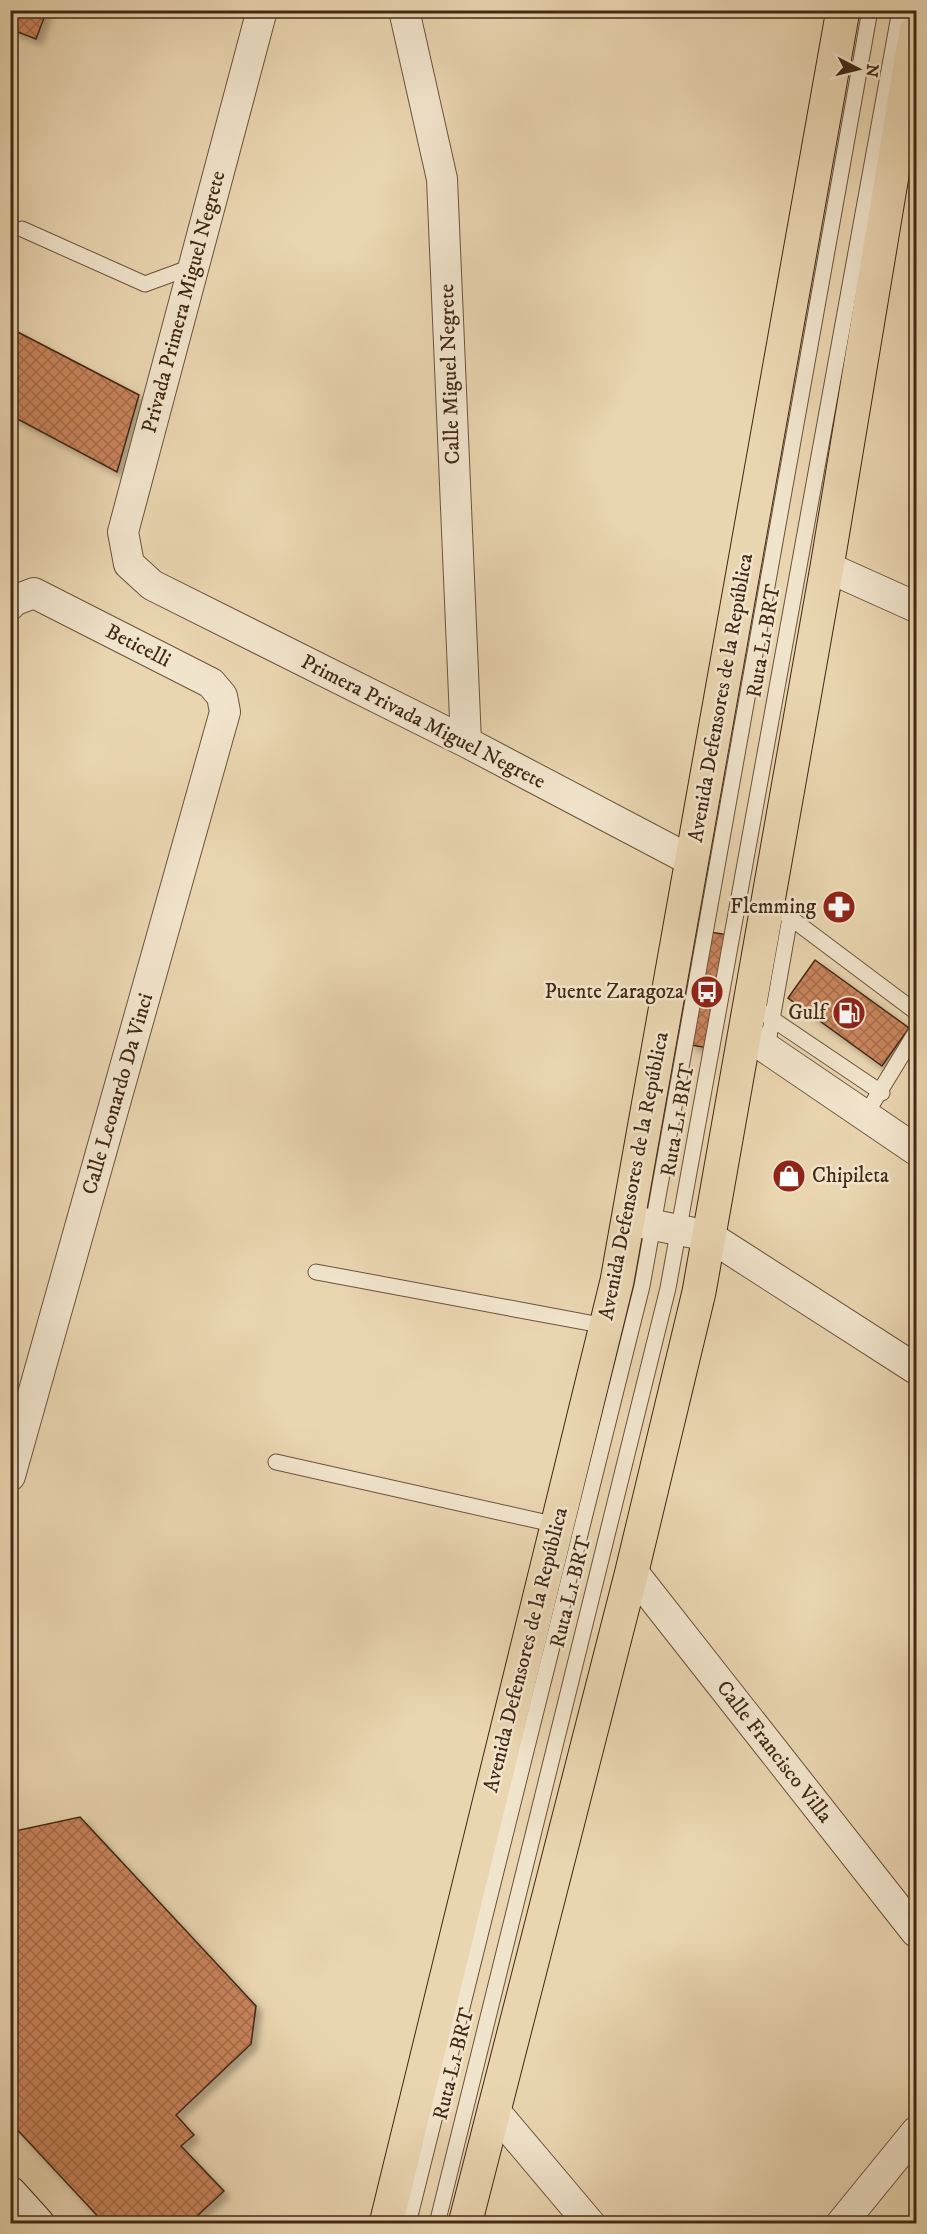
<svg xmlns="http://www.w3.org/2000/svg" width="927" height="2234" viewBox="0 0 927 2234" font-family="'IM FELL DW Pica',serif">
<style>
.building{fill:url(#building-cross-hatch);stroke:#422815;stroke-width:1.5;filter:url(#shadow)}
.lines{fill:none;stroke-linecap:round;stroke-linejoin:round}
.service-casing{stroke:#6c533c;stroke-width:17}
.minor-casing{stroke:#6c533c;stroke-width:32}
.secondary-casing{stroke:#422815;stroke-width:35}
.primary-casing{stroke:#422815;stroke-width:35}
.service{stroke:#f1e4cc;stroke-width:15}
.minor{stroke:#f1e4cc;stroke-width:30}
.secondary{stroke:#f1e4cc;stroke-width:33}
.primary{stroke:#e9d5b0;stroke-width:33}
.labels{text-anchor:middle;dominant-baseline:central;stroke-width:5;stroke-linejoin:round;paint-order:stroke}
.street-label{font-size:21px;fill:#422815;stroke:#f1e4cc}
.poi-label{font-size:21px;fill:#422815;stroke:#f1e4cc;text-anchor:end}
</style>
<defs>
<pattern id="building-cross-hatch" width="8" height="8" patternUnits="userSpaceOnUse" patternTransform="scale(1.5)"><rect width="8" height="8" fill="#c9845c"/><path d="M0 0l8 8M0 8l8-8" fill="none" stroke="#a56c4b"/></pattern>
<filter id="shadow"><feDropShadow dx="5.5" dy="5.5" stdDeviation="3" flood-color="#0004"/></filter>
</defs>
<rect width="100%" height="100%" fill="#e9d5b0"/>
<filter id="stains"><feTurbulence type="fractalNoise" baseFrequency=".00333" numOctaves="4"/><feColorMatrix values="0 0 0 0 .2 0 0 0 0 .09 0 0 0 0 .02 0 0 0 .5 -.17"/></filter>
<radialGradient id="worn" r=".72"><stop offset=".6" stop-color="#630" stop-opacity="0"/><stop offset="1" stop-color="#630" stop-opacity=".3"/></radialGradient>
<path class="building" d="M10 10H47L36 39 10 29Z
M10 328 139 395 117 472 10 415Z
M710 932 729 935 709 1048 690 1045Z
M815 960 909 1028 882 1066 788 998Z
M80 1817 256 2006 251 2044 176 2115 194 2135 181 2146 224 2191 195 2218 200 2224H105L10 2122V1832Z"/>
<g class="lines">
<defs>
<path id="service" d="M22 229 145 284 194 266
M768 901 916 1012
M750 1004 882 1093
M767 1048 790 917
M866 1114 916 1032
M316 1272 606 1326
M276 1462 557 1525
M408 2224 642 1286 870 10
M437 2224 668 1288 900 10"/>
<path id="minor" d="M262 10 123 532 129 564 152 585 466 742 692 861
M404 10 442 179 466 742
M827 567 916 607
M10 605 13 601 34 593 211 683 222 696 225 712 10 1476
M744 1033 916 1150
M628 1220 709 1236 916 1369
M632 1571 916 1932
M493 2109 590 2224
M841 2224 916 2132"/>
<path id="secondary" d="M10 2193 38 2224"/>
<path id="primary" d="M386 2224 617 1281 843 10
M465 2224 632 1571 699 1292 827 567 916 31"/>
</defs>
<use href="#service" class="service-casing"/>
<use href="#minor" class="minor-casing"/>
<use href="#secondary" class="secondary-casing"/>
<use href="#primary" class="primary-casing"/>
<use href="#service" class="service"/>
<use href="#minor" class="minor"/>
<use href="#secondary" class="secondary"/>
<use href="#primary" class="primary"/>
</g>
<defs>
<symbol id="pharmacy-disc" viewBox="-11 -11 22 22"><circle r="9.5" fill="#8f2418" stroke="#f1e4cc"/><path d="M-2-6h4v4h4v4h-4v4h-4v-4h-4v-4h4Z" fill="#fff"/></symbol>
<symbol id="bus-disc" viewBox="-11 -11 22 22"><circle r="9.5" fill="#8f2418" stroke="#f1e4cc"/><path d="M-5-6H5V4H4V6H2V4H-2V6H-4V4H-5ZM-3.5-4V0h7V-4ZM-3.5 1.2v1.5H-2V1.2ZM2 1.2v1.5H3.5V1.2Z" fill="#fff"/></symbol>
<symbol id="fuel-disc" viewBox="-11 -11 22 22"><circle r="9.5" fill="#8f2418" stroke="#f1e4cc"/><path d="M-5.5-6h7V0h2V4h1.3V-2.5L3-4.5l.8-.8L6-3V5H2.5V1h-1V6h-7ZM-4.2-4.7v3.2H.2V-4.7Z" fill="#fff"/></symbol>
<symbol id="shop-disc" viewBox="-11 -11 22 22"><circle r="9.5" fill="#8f2418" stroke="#f1e4cc"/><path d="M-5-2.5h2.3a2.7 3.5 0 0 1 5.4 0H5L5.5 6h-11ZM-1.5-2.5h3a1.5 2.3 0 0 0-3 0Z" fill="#fff"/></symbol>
</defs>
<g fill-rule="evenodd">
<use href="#pharmacy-disc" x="820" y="888" width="38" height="38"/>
<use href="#bus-disc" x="688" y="973" width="38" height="38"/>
<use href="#fuel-disc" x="830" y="994" width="38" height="38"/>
<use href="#shop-disc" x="770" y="1157" width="38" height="38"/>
</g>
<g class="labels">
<g class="street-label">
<text transform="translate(184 302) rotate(-75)">Privada Primera Miguel Negrete</text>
<text transform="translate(450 374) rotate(-92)">Calle Miguel Negrete</text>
<text transform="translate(764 641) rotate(-80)">Ruta L1 BRT</text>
<text transform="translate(138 646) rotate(27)">Beticelli</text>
<text transform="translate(721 698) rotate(-80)">Avenida Defensores de la República</text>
<text transform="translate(423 722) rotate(27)">Primera Privada Miguel Negrete</text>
<text transform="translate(118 1094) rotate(-74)">Calle Leonardo Da Vinci</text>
<text transform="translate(678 1120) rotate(-80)">Ruta L1 BRT</text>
<text transform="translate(634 1176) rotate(-79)">Avenida Defensores de la República</text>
<text transform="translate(571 1592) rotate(-76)">Ruta L1 BRT</text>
<text transform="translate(526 1650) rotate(-76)">Avenida Defensores de la República</text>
<text transform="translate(774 1752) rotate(52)">Calle Francisco Villa</text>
<text transform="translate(454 2064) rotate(-76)">Ruta L1 BRT</text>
</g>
<g class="poi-label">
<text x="816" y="907">Flemming</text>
<text x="684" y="992">Puente Zaragoza</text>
<text x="826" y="1013">Gulf</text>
<text x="812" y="1176" text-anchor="start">Chipileta</text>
</g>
</g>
<rect width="927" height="2234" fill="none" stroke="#e9d5b0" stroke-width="36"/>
<rect x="12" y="12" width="903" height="2210" fill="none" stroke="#422815" stroke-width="3"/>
<rect x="18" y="18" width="891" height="2198" fill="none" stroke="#422815" stroke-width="1.5"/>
<g transform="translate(858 69) rotate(97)" stroke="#f1e4cc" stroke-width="4.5" paint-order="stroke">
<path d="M0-4.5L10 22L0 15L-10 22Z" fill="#422815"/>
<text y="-9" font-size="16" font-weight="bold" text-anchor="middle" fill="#422815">N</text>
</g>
<rect width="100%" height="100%" filter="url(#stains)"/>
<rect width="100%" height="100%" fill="url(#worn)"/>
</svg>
